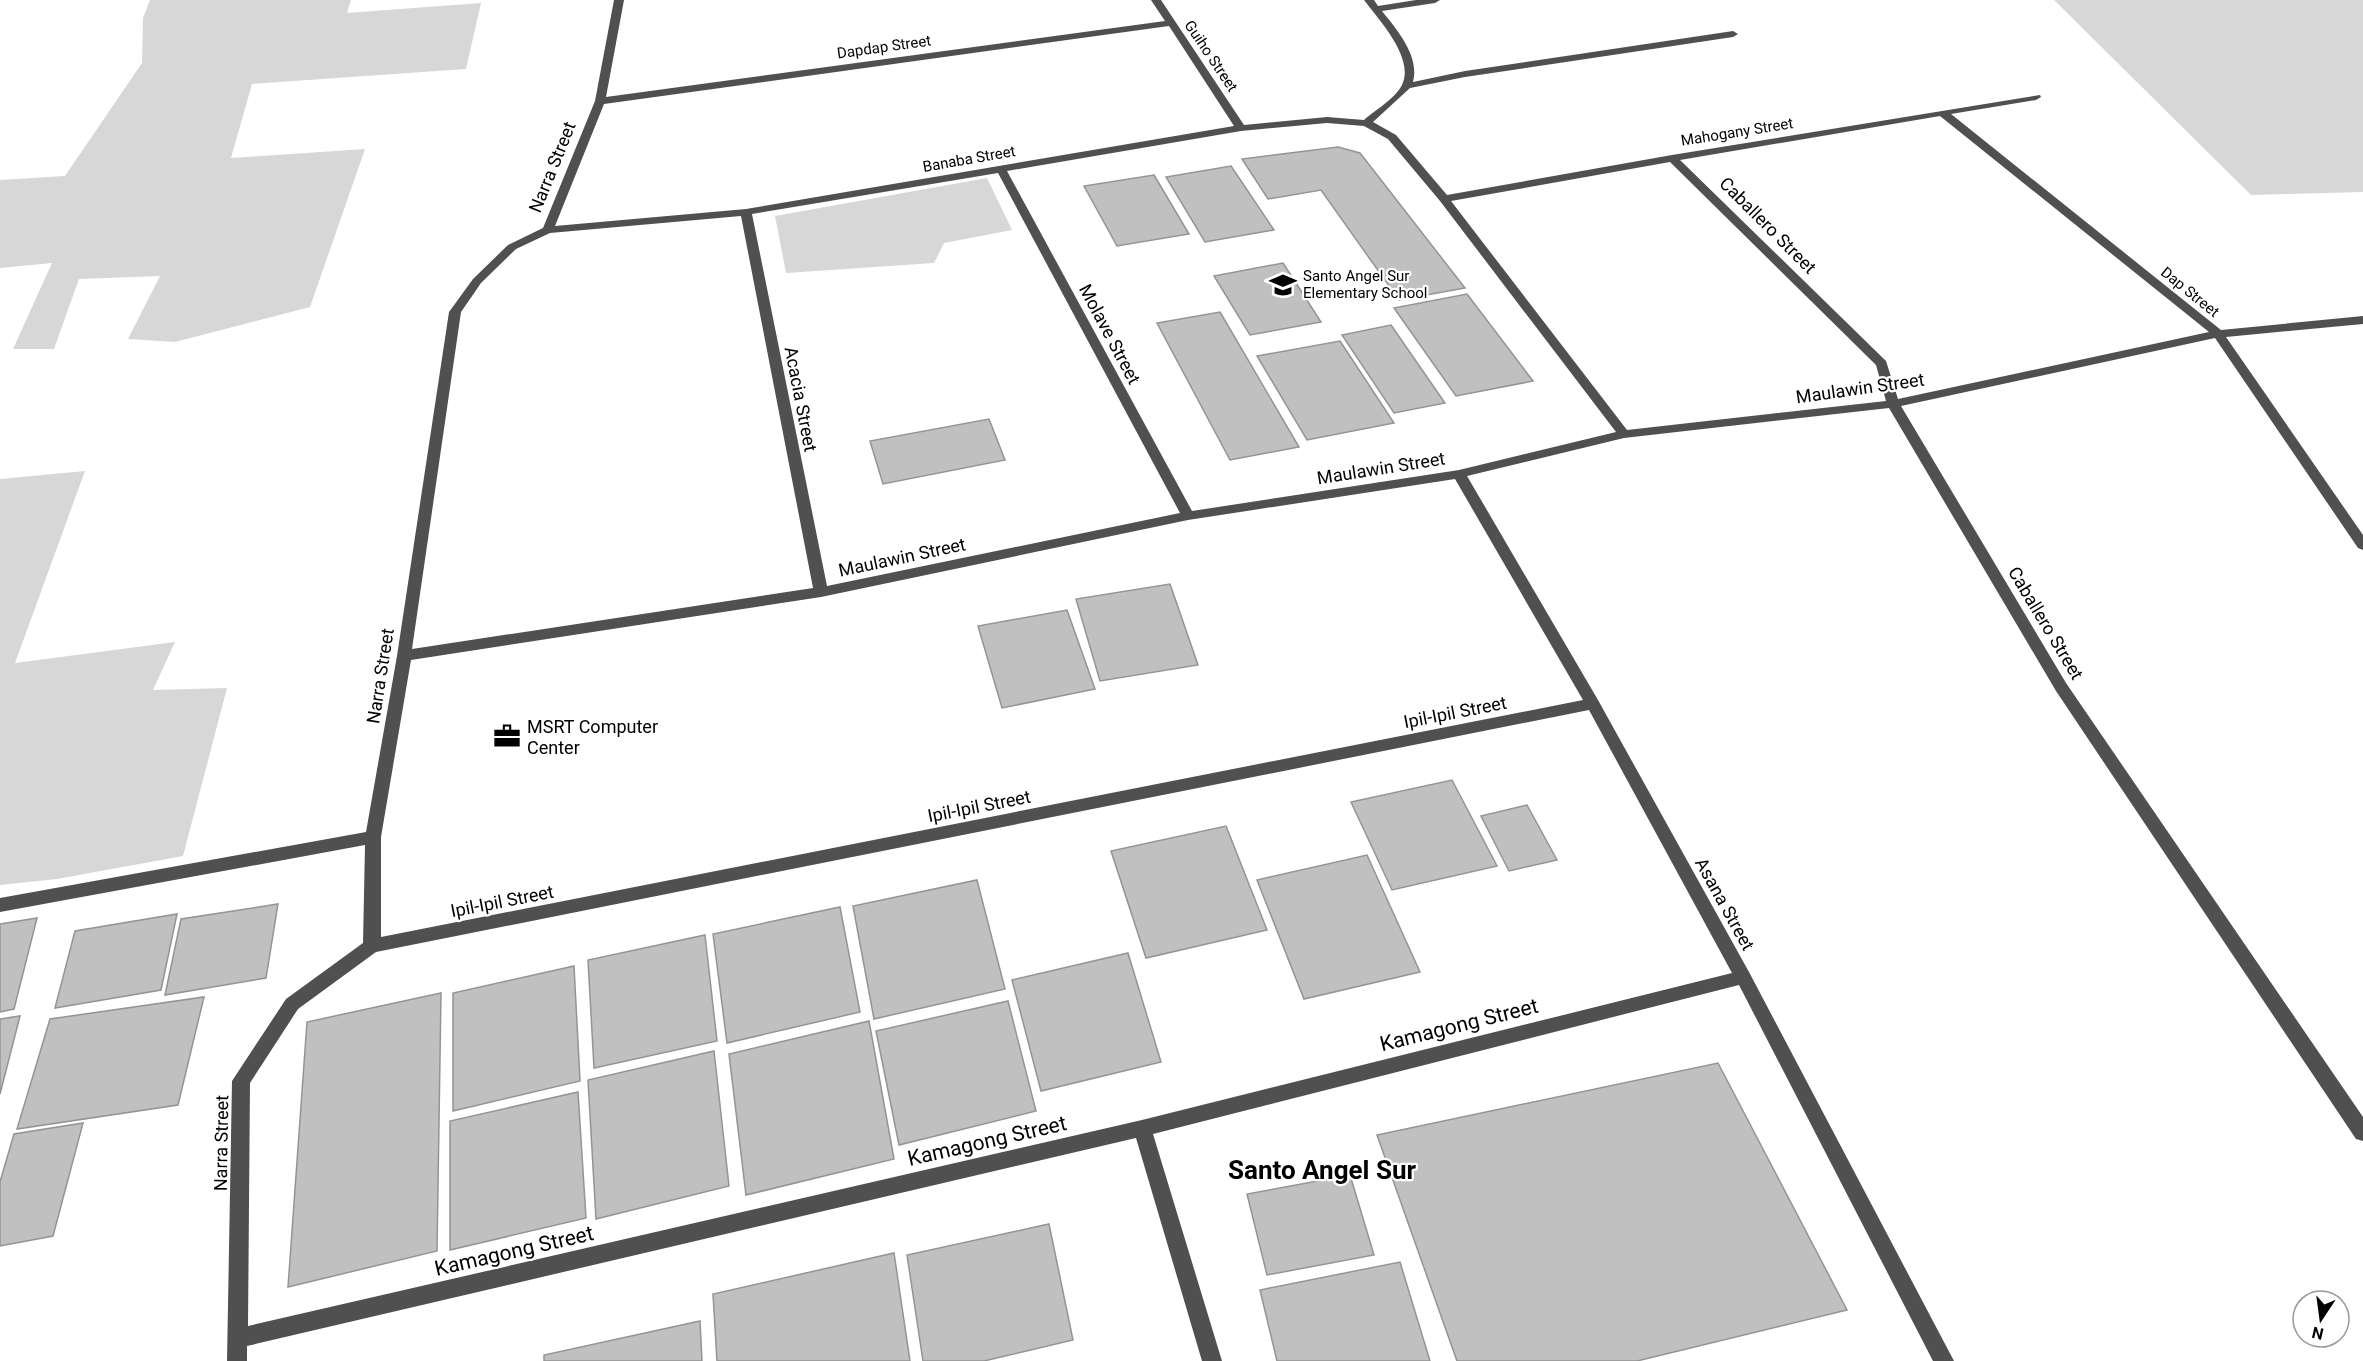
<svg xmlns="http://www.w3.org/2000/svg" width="2363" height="1361" viewBox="0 0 2363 1361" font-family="Roboto,sans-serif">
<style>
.green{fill:#d7d7d7}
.building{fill:#c0c0c0;stroke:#949494;stroke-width:1.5}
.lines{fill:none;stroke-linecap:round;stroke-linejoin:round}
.minor{fill:#505050;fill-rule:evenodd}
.labels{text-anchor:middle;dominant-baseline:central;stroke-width:4.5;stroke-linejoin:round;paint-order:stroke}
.far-street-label{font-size:15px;fill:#000;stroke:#fff}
.far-poi-label{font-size:15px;fill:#000;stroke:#fff;text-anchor:start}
.street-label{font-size:18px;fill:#000;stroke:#fff}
.poi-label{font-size:18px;fill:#000;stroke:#fff;text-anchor:start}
.near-street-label{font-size:21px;fill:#000;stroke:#fff}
.near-quarter-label{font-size:26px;font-weight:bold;fill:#000;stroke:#fff}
</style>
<rect width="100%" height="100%" fill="#fff"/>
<path class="green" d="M150 0H351L347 13 481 3 466 69 252 84 231 158 365 149 310 307 175 342 128 339 160 276 79 279 54 349H13L52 263 0 268V180L65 176 142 63 143 18Z
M2054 0H2363V192L2251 195Z
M987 178 1012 230 944 243 934 263 786 273 775 216Z
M85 471 15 663 175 642 153 690 227 688 183 856 57 879 0 885V479Z"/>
<path class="building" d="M1338 147 1360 153 1465 288 1399 300 1321 190 1268 199 1242 159Z
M1231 166 1274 230 1205 242 1166 177Z
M1154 175 1189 234 1117 246 1084 186Z
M1283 263 1321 322 1250 335 1214 276Z
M1467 294 1533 381 1456 396 1394 308Z
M1220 312 1299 447 1230 460 1157 323Z
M1391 325 1445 403 1394 413 1342 335Z
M1340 341 1394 423 1307 440 1257 356Z
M989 419 1005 460 883 484 870 441Z
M1170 584 1198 665 1100 681 1076 599Z
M1067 610 1095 689 1002 708 978 626Z
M1452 780 1497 866 1392 890 1351 802Z
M1527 805 1557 860 1509 871 1481 816Z
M1226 826 1267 930 1146 958 1111 851Z
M1367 855 1420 972 1304 999 1257 880Z
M977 880 1005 989 874 1019 853 906Z
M278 904 266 978 165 995 181 919Z
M840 907 860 1012 727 1043 713 934Z
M177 914 161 990 55 1008 75 931Z
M37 918 14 1009 0 1012V924Z
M705 935 717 1041 594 1068 588 960Z
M1128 953 1161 1062 1041 1091 1012 980Z
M574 966 580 1081 453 1111V993Z
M441 993 437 1251 288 1287 307 1022Z
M204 997 178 1105 17 1129 50 1019Z
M1008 1001 1036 1111 899 1145 876 1031Z
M20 1016 0 1094V1019Z
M869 1021 894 1159 746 1195 729 1054Z
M714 1051 729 1186 596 1219 588 1080Z
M1718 1063 1847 1310 1637 1361H1457L1377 1135Z
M578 1092 586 1218 450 1250V1121Z
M83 1123 53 1236 0 1246V1182L14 1134Z
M1350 1175 1374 1255 1267 1275 1247 1194Z
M1049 1224 1073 1340 984 1361H923L907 1255Z
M894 1253 910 1361H717L713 1294Z
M1400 1262 1430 1361H1277L1260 1290Z
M700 1321 702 1361H544V1355Z"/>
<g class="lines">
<path class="minor" d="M614 0H624L606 97 1165 21 1151 0H1161L1244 125 1327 117 1364 120C1375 110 1395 99 1402 85 1415 58 1379 20 1364 0H1374L1378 6 1416 0H1440L1435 3 1382 11C1397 30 1420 56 1413 82L1465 71 1733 31 1738 34 1733 37 1465 77 1410 88 1373 122 1396 135 1447 195 1672 155 2040 95 2041 97 2036 100 1951 114 2221 330 2363 316V324L2226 337 2363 535V550L2358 548 2215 338 1901 406 2066 683 2363 1117V1141L2356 1139 2056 691 1889 408 1624 438 1467 476 1598 700 1749 972 1954 1361H1933L1739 985 1153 1134 1222 1361H1202L1136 1138 247 1346V1361H227L232 1081 286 999 363 943 365 845 0 912V898L366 832 397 656 449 312 473 279 508 245 543 228 595 101ZM1169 26 1234 126 746 209 555 226 604 104ZM1940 116 2209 332 1898 399 1886 361 1680 160ZM1327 123 1364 126 1388 139 1440 201 1616 432 1459 470 1192 511 1007 171 1241 131ZM1670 162 1876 365 1886 401 1627 430 1451 201ZM998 173 1180 513 827 586 752 214ZM741 216 813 588 412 649 461 312 481 283 516 249 550 233ZM1455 479 1583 700 381 937V837L411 660 821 597 1188 520ZM1589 710 1732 973 1142 1120 248 1326 250 1083 298 1009 376 952Z"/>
</g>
<defs>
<symbol id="school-bare" viewBox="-9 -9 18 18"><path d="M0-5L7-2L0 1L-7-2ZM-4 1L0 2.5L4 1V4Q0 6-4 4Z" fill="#000" stroke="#fff" stroke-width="2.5" paint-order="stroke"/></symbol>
<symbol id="office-bare" viewBox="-9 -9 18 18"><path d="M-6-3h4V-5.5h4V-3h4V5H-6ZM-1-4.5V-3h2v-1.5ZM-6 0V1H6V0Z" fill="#000" stroke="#fff" stroke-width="2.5" paint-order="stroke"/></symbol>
</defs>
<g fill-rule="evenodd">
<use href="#school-bare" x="1264" y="266" width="38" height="38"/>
<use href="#office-bare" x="488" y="717" width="38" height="38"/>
</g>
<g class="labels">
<g class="far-street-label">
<text transform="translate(884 47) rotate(-8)">Dapdap Street</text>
<text transform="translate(1211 56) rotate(56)">Guiho Street</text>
<text transform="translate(1737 132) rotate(-9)">Mahogany Street</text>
<text transform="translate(969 159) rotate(-10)">Banaba Street</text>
<text transform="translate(2190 292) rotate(39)">Dap Street</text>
</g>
<g class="far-poi-label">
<text x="1303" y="276">Santo Angel Sur<tspan x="1303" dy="17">Elementary School</tspan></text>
</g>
<g class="street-label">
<text transform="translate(552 167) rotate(-68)">Narra Street</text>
<text transform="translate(1768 225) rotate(45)">Caballero Street</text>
<text transform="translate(1110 334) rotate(62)">Molave Street</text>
<text transform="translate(1860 388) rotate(-8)">Maulawin Street</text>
<text transform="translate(801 399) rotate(79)">Acacia Street</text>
<text transform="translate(1381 468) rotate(-9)">Maulawin Street</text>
<text transform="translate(902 557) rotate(-12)">Maulawin Street</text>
<text transform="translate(2046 623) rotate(59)">Caballero Street</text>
<text transform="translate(380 676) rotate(-81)">Narra Street</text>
<text transform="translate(1455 712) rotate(-11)">Ipil-Ipil Street</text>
<text transform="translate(979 806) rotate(-11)">Ipil-Ipil Street</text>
<text transform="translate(502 901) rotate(-11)">Ipil-Ipil Street</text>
<text transform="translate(1725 904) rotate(61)">Asana Street</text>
<text transform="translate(221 1143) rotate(-89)">Narra Street</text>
</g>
<g class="poi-label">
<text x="527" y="726">MSRT Computer<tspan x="527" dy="21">Center</tspan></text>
</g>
<g class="near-street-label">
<text transform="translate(1459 1025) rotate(-14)">Kamagong Street</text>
<text transform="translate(987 1141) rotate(-13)">Kamagong Street</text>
<text transform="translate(514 1251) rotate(-13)">Kamagong Street</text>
</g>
<g class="near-quarter-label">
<text x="1322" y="1170">Santo Angel Sur</text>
</g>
</g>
<g transform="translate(2321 1319) rotate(193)"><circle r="28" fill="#ffffff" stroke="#999999" stroke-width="1.5"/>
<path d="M0-4.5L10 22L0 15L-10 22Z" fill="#000000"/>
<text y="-9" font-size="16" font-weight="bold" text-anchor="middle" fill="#000000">N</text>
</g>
</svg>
